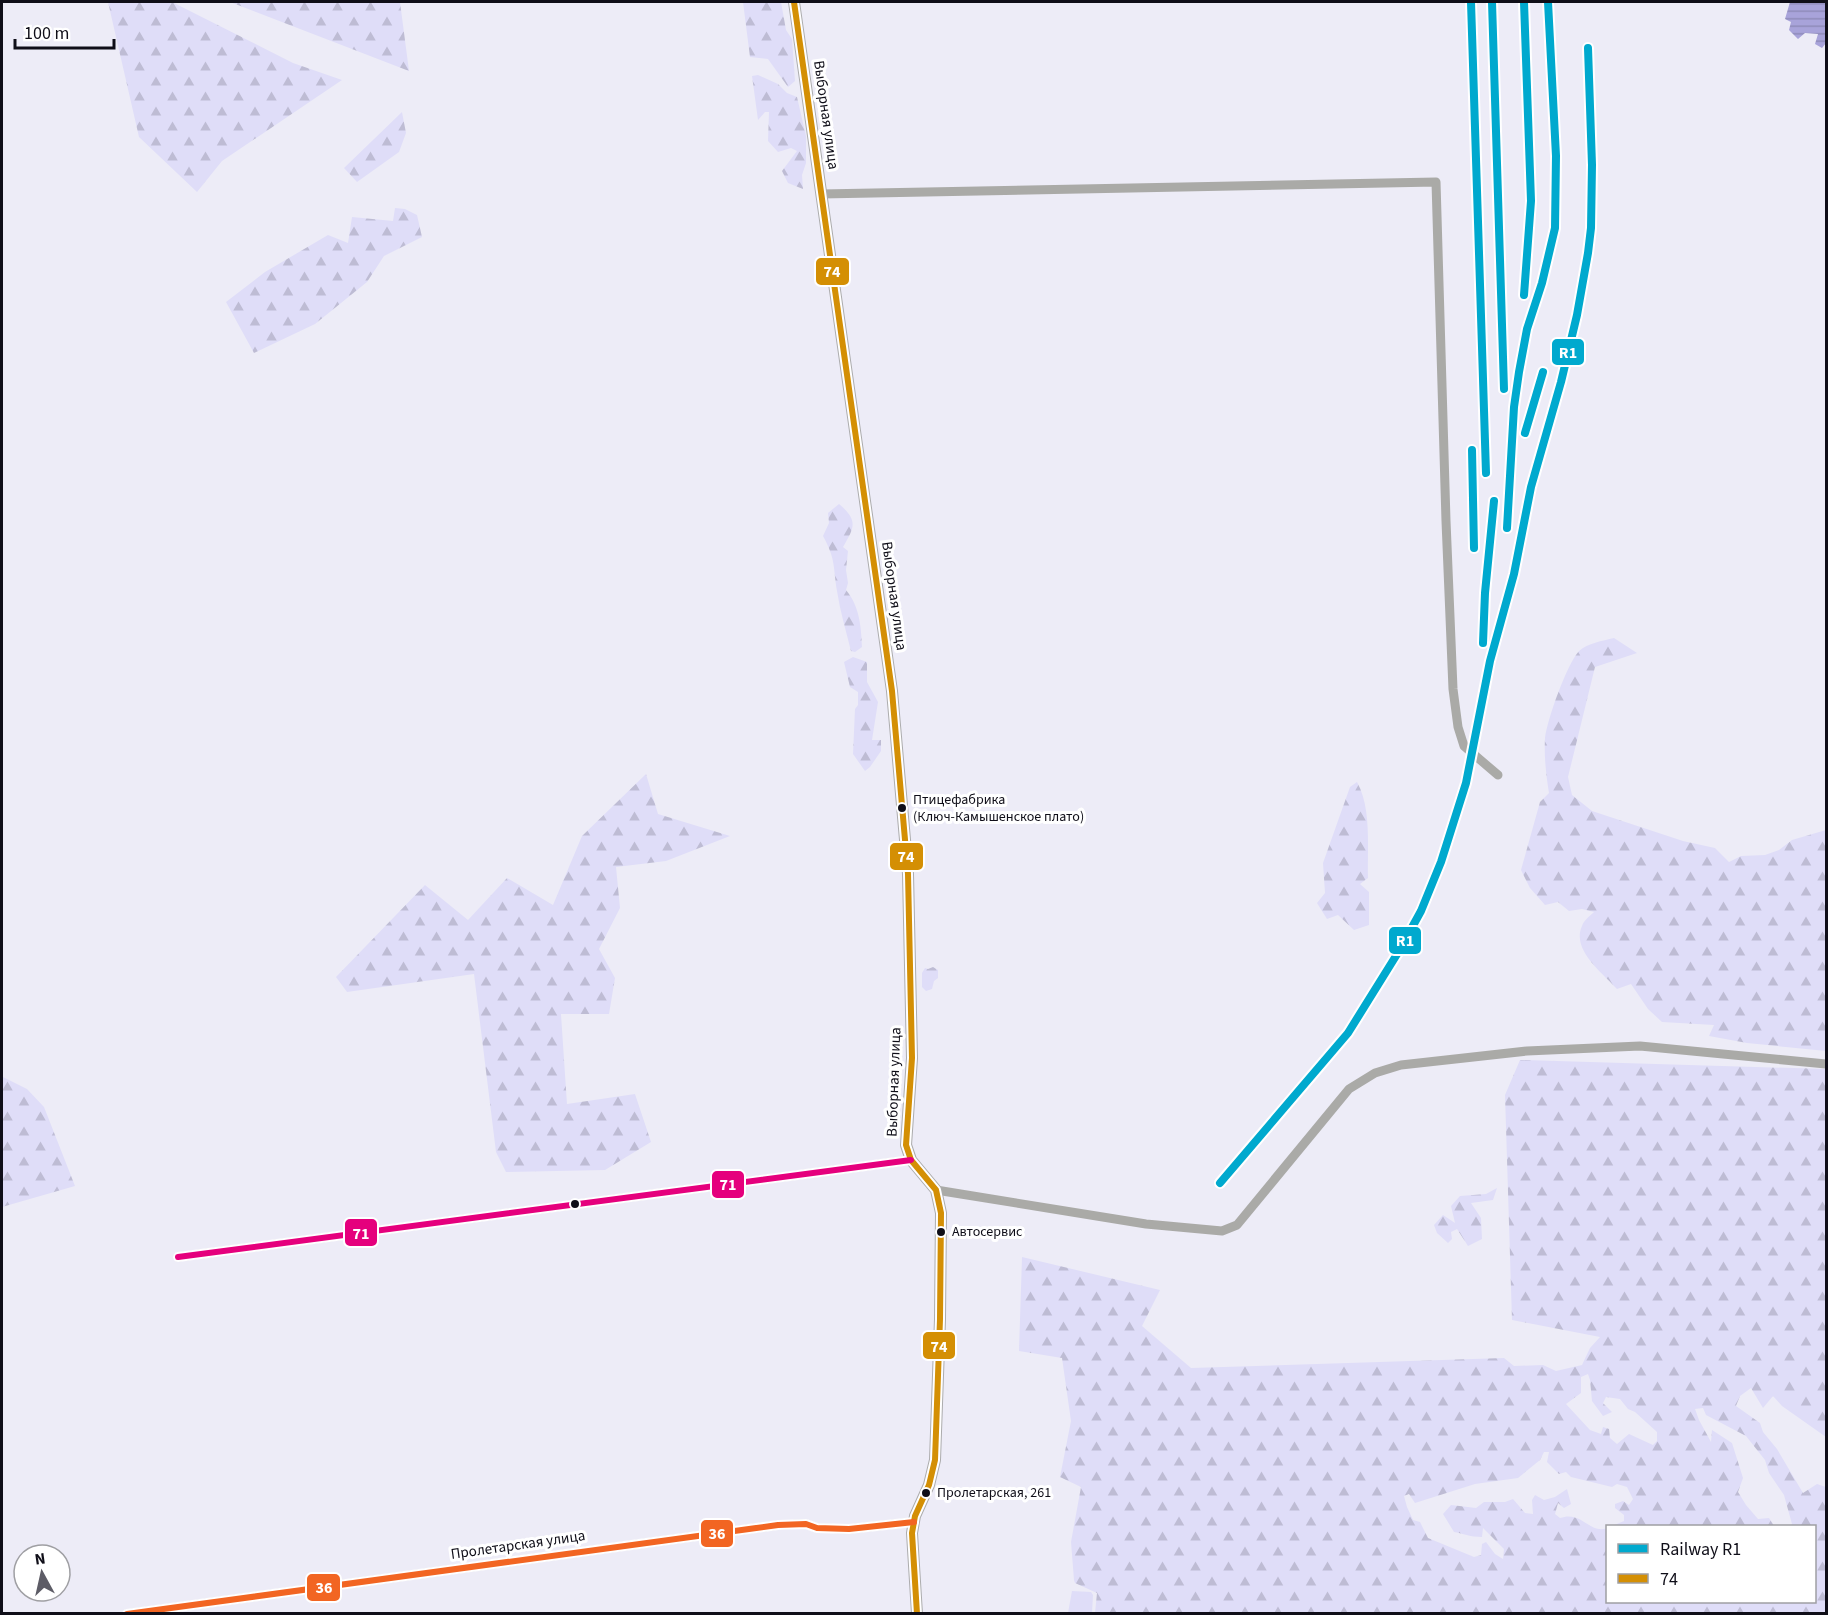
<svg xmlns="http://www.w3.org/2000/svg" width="1828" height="1615" viewBox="0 0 1828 1615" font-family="'Source Sans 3',sans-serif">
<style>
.green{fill:#dfddf8}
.forest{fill:url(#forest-firs);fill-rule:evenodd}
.water{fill:url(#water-rules)}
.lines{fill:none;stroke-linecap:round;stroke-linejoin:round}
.minor{stroke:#aaaaa7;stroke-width:9}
.major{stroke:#acacad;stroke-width:12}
.bus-1-casing{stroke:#fff;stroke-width:10}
.bus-2-casing{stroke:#fff;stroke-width:10}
.bus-3-casing{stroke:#fff;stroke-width:10}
.bus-1{stroke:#d48f04;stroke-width:6}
.bus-2{stroke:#e5007d;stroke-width:6}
.bus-3{stroke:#f26522;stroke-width:6}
.rail-1-casing{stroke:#fff;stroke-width:12}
.rail-1{stroke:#00a9ce;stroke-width:8}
.bus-dot{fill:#0f0e18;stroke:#fff;stroke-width:2}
.labels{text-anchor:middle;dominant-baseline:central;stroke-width:6;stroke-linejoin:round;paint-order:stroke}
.bus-label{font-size:14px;fill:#0f0e18;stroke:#fff;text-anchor:start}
.street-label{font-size:15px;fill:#0f0e18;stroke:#fff}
.line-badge{stroke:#fff;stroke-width:2}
.badge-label{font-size:16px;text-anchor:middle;font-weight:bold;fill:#fff}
</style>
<defs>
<pattern id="forest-firs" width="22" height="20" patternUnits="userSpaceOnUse" patternTransform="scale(1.5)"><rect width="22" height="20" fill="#dfddf8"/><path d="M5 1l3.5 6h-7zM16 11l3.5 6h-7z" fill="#bebcd4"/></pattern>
<pattern id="water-rules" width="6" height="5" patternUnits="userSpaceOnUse" patternTransform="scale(1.5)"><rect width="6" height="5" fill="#a8a3da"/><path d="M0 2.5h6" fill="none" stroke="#8f8bba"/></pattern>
</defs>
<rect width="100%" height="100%" fill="#edecf7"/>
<path class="green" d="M1072 1591 1091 1592 1093 1595 1092 1613H1068Z"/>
<path class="forest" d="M108 2H172L293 63 342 80 222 161 197 192 139 137Z
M230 2H400L409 71Z
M743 2H781L786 30 792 39 795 81 788 87 768 59 750 57Z
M758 75 778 84 787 93 797 97 806 136V163L802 175 803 189 788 183 782 171 797 151 791 148 778 152 768 141 769 112H765L758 120 752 76Z
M402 112 406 133 399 152 357 182 344 168Z
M395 208 405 209 417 215 422 237 384 256 367 282 315 324 254 353 226 302 265 272 328 235 348 243 352 217 393 221Z
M839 504C858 520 855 527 843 547L848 551 846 570 848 583 846 590C860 607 861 627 862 647L855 652 851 651C846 631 840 611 837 591 833 566 836 560 823 536L829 523 828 513Z
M1614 638 1637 653 1595 667 1568 777 1572 795 1592 811 1683 841 1715 848 1729 862 1741 856 1765 855 1779 850 1792 840 1826 830V1051L1747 1043 1709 1036 1714 1025 1662 1022 1648 1009 1631 984 1617 989C1603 973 1571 950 1582 926 1584 920 1590 916 1594 912L1582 909 1569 911 1558 902 1545 905 1530 888 1521 870 1540 802 1549 793C1546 775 1544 756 1545 738 1547 720 1567 664 1579 651 1588 643 1602 641 1614 638Z
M853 657 867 662V682L878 702 872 740H881V751L870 767 865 771 853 754 855 709 858 705V692L850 687 844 662Z
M646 774 658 814 730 836 666 861 616 867 620 908 599 949 615 978 609 1014H561L567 1104 635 1094 651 1142 605 1170 506 1172 496 1152 474 974 347 992 336 977 425 885 468 920 507 878 553 905 582 836Z
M1357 782C1372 809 1367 848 1368 878L1360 884 1369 892V925L1354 930 1338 915 1327 919 1317 903 1325 893 1323 863 1350 787Z
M933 967 938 970V978L934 981 932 989 926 991 922 987V973L925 968 928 969Z
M1520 1060 1826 1069V1437L1782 1406 1773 1396 1763 1408 1751 1388 1740 1396 1736 1406 1760 1423 1763 1432 1777 1449 1803 1493 1817 1484 1826 1487V1613H1095L1097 1593 1075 1583 1074 1580 1071 1542 1081 1487 1060 1477 1071 1421 1062 1358 1019 1351 1022 1257 1160 1290 1142 1326 1191 1368 1504 1358 1514 1366 1543 1365 1556 1371 1582 1365 1590 1348 1600 1337 1512 1320 1505 1095ZM1588 1374 1590 1380 1592 1401 1603 1416 1612 1412 1603 1403 1606 1397 1620 1399 1628 1409 1635 1412 1657 1432V1441L1653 1445 1629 1434 1617 1444 1610 1438 1609 1429 1603 1427 1601 1434 1590 1430 1566 1404 1581 1393V1377ZM1703 1408 1706 1415 1746 1436 1765 1460 1769 1473 1784 1495 1792 1524 1790 1526H1814V1602H1608L1607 1528C1590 1535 1582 1510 1560 1518L1555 1514 1558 1503 1564 1508 1571 1504 1567 1489 1555 1497 1544 1500 1535 1495 1532 1500 1533 1514 1525 1513 1513 1499 1505 1502H1484L1476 1508 1451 1505 1443 1514 1454 1532C1466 1534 1469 1537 1482 1537L1483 1528 1504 1549 1503 1559 1495 1554 1486 1542 1482 1544 1481 1555 1474 1557 1428 1538 1420 1522 1413 1520 1407 1507 1404 1496 1409 1494 1415 1503 1475 1484 1518 1478 1540 1460 1544 1452H1549L1547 1462 1559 1474 1566 1472 1571 1477 1612 1487 1617 1484 1627 1487 1633 1499 1629 1505 1623 1501 1615 1504V1508L1624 1515V1521L1612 1526H1774L1769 1518 1758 1519 1746 1505 1738 1492 1743 1478 1732 1443 1712 1430 1711 1442 1699 1420 1695 1409Z
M3 1077 27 1089 44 1107 75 1186 2 1207V1078Z
M1497 1188 1493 1200 1471 1203 1481 1218 1482 1239 1468 1246 1457 1229 1451 1232 1452 1239 1448 1243 1437 1233 1434 1225 1443 1215 1455 1223 1451 1206 1460 1196 1486 1194Z"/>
<path class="water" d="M1790 2H1826V43L1822 48 1815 44 1818 34 1805 33 1798 39 1789 30 1791 22 1785 19Z"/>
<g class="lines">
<path class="minor" d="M821 194 1436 182 1446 521 1453 689 1458 727 1464 746 1498 775
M936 1190 1146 1224 1222 1231 1237 1225 1349 1089 1375 1073 1401 1065 1527 1051 1640 1046 1826 1064
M178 1257 911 1160
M127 1614 778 1525 806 1524 817 1528 849 1529 914 1522"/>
<path class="major" d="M794 2 892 691 908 874 912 1058 906 1145 911 1160 936 1190 941 1213 940 1319 935 1460 929 1485 915 1516 912 1533 917 1614"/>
<defs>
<path id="bus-1" d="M794 2 892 691 908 874 912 1058 906 1145 911 1160 936 1190 941 1213 940 1319 935 1460 929 1485 915 1516 912 1533 917 1614"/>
<path id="bus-2" d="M178 1257 911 1160"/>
<path id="bus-3" d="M127 1614 778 1525 806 1524 817 1528 849 1529 914 1522"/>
</defs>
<use href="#bus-1" class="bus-1-casing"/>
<use href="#bus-2" class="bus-2-casing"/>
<use href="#bus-3" class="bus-3-casing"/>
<use href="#bus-1" class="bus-1"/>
<use href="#bus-2" class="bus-2"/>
<use href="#bus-3" class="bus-3"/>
<defs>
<path id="rail-1" d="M1471 2 1486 473
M1492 2 1504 389
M1524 2 1531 201 1524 295
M1525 433 1543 372
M1472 450 1474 548
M1507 528 1514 407 1519 372 1527 329 1542 283 1555 228 1556 156 1548 2
M1483 643 1485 593 1494 501
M1220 1183 1348 1033 1399 951 1421 911 1441 862 1466 783 1490 661 1514 574 1531 487 1561 382 1577 315 1588 253 1591 228 1592 165 1588 48"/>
</defs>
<use href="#rail-1" class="rail-1-casing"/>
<use href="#rail-1" class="rail-1"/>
</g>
<g class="bus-dot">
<circle cx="902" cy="808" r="5"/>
<circle cx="575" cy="1204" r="5"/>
<circle cx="941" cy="1232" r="5"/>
<circle cx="926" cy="1493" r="5"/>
</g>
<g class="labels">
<g class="bus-label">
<text x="913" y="800">Птицефабрика<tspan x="913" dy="17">(Ключ-Камышенское плато)</tspan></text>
<text x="952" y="1232">Автосервис</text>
<text x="937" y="1493">Пролетарская, 261</text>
</g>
<g class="street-label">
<text transform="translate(826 115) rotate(82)">Выборная улица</text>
<text transform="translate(894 596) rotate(82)">Выборная улица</text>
<text transform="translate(894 1082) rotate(-88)">Выборная улица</text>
<text transform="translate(518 1545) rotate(-8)">Пролетарская улица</text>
</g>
</g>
<g class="line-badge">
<rect x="815" y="257" width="35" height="29" rx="6" fill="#d48f04"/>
<rect x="1551" y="338" width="34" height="28" rx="6" fill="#00a9ce"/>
<rect x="889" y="842" width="35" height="29" rx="6" fill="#d48f04"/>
<rect x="1388" y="926" width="34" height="29" rx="6" fill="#00a9ce"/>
<rect x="711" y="1170" width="34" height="29" rx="6" fill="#e5007d"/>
<rect x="344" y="1218" width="34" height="29" rx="6" fill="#e5007d"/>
<rect x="922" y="1331" width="34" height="29" rx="6" fill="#d48f04"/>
<rect x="700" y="1519" width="34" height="29" rx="6" fill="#f26522"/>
<rect x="306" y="1573" width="35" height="29" rx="6" fill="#f26522"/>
</g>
<g class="badge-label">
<text x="832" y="277">74</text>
<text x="1568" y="358">R1</text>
<text x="906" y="862">74</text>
<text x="1405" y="946">R1</text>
<text x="728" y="1190">71</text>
<text x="361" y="1239">71</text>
<text x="939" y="1352">74</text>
<text x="717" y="1539">36</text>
<text x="324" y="1593">36</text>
</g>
<rect width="1828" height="1615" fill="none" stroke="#0f0e18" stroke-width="6"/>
<rect x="1606" y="1525" width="210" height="78" fill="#ffffff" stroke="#9f9fa3" stroke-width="1.5"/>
<rect x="1618" y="1544" width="30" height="9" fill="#00a9ce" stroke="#9f9fa3" stroke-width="1.5"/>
<text x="1660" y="1555" font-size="18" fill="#0f0e18">Railway R1</text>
<rect x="1618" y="1574" width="30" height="9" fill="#d48f04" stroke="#9f9fa3" stroke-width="1.5"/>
<text x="1660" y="1585" font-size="18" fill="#0f0e18">74</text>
<g transform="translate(42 1573) rotate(352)"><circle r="28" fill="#ffffff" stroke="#9f9fa3" stroke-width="1.5"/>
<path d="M0-4.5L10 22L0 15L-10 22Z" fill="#5d5c66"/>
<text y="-9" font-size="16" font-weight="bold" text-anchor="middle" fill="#0f0e18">N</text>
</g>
<path d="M15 39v9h99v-9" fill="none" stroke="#0f0e18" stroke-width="3"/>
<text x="24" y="39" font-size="18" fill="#0f0e18" stroke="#ffffff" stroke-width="4.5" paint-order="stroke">100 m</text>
</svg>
